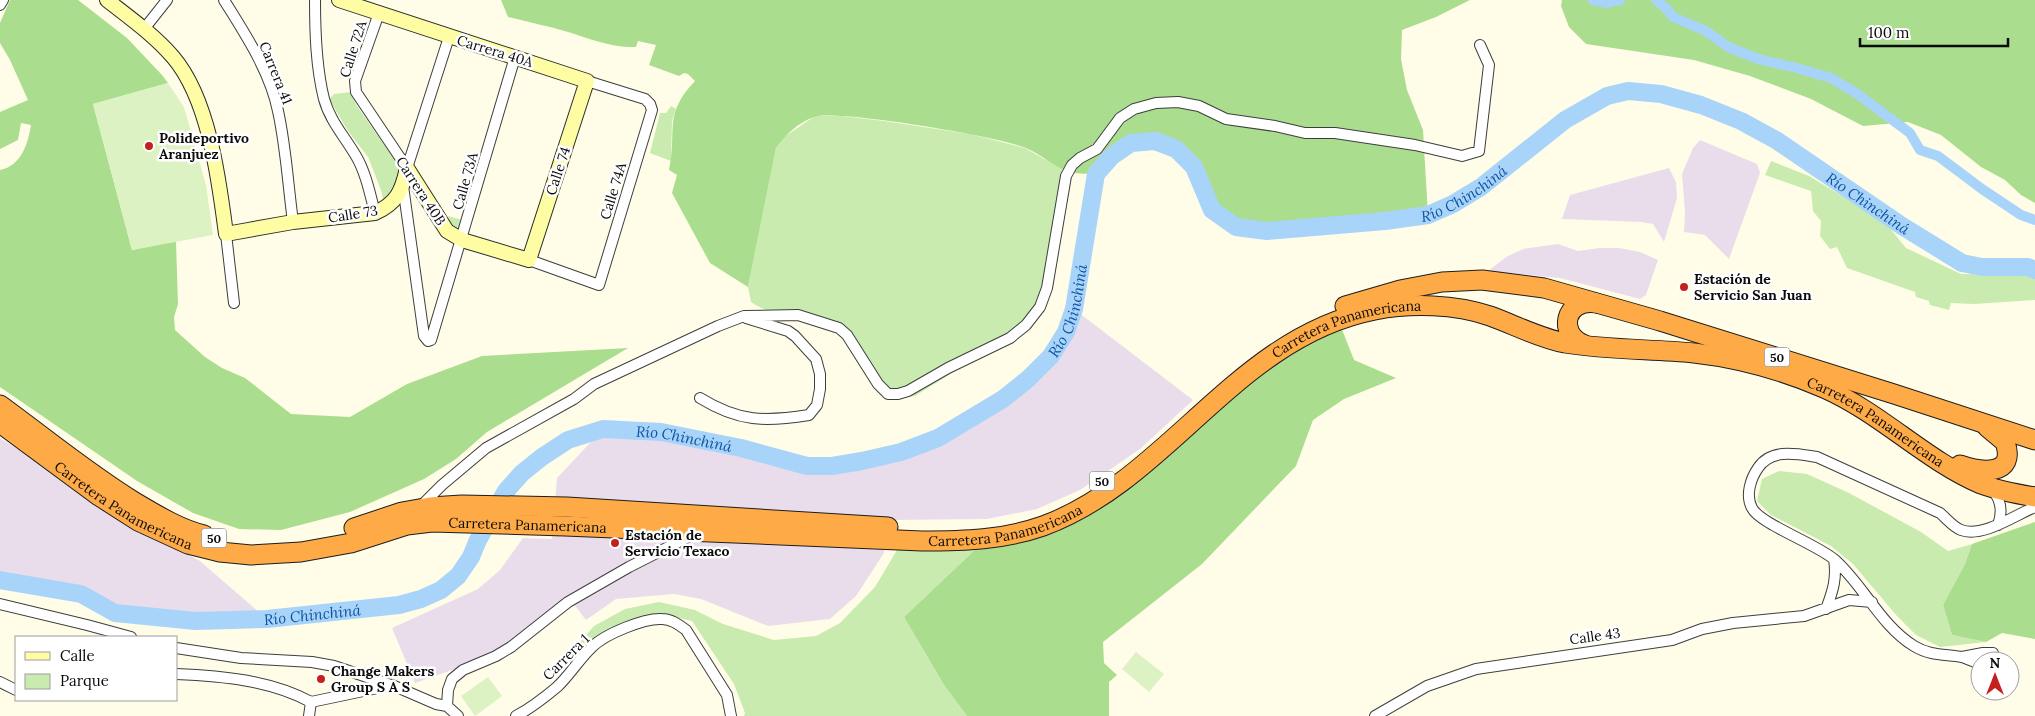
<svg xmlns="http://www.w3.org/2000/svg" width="2035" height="716" viewBox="0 0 2035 716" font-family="Lora,serif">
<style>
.industrial{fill:#eaddeb}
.green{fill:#c9ebb0}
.forest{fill:#abdd8e}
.pitch{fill:#ddf2c2}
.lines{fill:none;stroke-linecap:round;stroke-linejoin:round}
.canal{stroke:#a9d4fa;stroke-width:10}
.river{stroke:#a9d4fa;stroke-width:18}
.street-casing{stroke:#3e3e3e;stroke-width:12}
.secondary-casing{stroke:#2d2d2d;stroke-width:16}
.highway-casing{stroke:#1c1c1c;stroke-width:21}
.street{stroke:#fff;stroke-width:10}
.secondary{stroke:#fffda3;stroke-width:14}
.highway{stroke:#feab47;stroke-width:19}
.poi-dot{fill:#c2221b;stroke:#fff;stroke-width:2}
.labels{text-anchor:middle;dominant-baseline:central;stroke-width:5;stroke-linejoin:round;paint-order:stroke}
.shield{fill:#fff;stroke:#545454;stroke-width:1}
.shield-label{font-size:12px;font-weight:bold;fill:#0b0b0b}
.street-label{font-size:14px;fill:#0b0b0b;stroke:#fff}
.poi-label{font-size:14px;font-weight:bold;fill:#0b0b0b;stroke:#fff;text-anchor:start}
.water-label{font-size:15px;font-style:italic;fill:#0e54a3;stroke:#fff}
</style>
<rect width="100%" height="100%" fill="#fffde8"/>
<path class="industrial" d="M1700 140 1757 164 1760 173 1729 259 1705 235 1684 232 1685 212 1682 174 1693 148Z
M1669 168 1676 182 1677 198 1664 242 1653 224 1641 222 1562 219 1570 195Z
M1558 244 1578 251 1599 248H1619L1640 252 1658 260 1646 295 1640 299 1560 278 1488 271 1506 257 1523 249Z
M1074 309 1193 400 1140 449 1080 490 1037 509 987 519 890 520 884 553 856 596 830 619 768 626 701 599 674 594 616 599 586 620 569 598 492 656 415 683 392 628 478 589 500 570 523 538 552 539 557 478 603 429 661 432 741 448 807 466H832L862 461 901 452 938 438 1003 399 1028 379 1051 356 1066 332Z
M0 438 141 528 200 561 267 619 196 621 146 617 115 613 81 594 0 580Z"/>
<path class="green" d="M350 92 357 106 402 170V178L384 204 381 190 368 157 348 131 329 99 334 94Z
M671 106 676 109 672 121 671 161 650 153 660 113H666Z
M815 116H842L884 121 970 134 1025 148 1067 172 1048 297 1023 329 915 396C909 396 902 397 896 395 877 386 869 349 849 335 824 317 780 322 751 302L748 287 776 148 784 137Z
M1771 161 1809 176 1885 222 1906 248 1961 274 2030 275 2035 277V300L1974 304 1951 303 1949 310 1930 305 1929 301 1916 297 1915 292 1847 268 1837 247 1830 249 1820 236 1821 221 1813 211 1811 191 1765 175Z
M448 216 466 221 460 235 454 233Z
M1779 471 1807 474 1849 493 1921 532 1948 551 1972 544 1965 564 1943 605 1952 635 1986 642 1940 647 1916 635 1897 616 1853 564 1831 546 1771 515 1757 501 1762 479Z
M979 546 904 617 944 685 967 716H744L745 713 734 684 692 621 658 613 627 621 593 638 563 669 551 675 594 626 625 609 659 602 695 610 723 624 774 640 816 636 840 623 875 587 897 550Z"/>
<path class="forest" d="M10 0H78L127 38 162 75 168 83 93 104 132 250 176 241 178 304 174 317 175 330 205 357 222 368 245 378 291 414 350 417 407 384 482 356 628 348 487 432 456 459 424 479 350 512 281 530 239 529 193 513 137 481 0 387V170C21 166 28 144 31 125L21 123 18 140 0 149V112L28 100 10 60 0 43V23Z
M501 0H1470L1436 17 1402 30 1401 59 1407 90 1423 130 1428 215 1385 221 1267 231 1236 227 1212 210 1194 167 1176 149 1155 141 1131 143 1112 156 1096 174C1087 173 1074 175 1066 171 1052 165 1040 154 1026 148 1000 137 837 109 814 117 799 122 785 135 776 148L748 287 710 263 672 193 677 175 669 170C678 131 662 116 695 81L688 74 684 73 679 76 649 65 656 45 638 41 636 47C612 48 591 39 568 32 548 26 528 22 508 17Z
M1562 0H2035V203L2021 195 2005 180 1981 167 1941 135 1908 122 1863 126 1811 99 1750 76 1694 60 1586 44 1569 27 1561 6Z
M1341 327 1354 360 1396 378 1344 399 1313 420 1296 466 1202 564 1103 642 1104 663 1117 675 1109 682V716H967L944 685 904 617 979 546 1028 537 1275 361Z
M2035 522V639L2002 633 1986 642 1952 635 1943 605 1965 564 1972 544Z"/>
<path class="pitch" d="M168 83 184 107 206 185 213 235 132 250 93 104Z
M1136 652 1164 674 1149 692 1122 669Z
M488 677 502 696 475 716 461 696Z"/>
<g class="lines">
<path class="canal" d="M1593 0 1607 3 1620 0
M1656 0 1667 9 1673 17 1706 31 1728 47 1758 59 1793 67 1831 78 1856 93 1910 133 1920 150 1938 156 1982 189 2021 215 2035 220"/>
<path class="river" id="s1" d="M0 580 81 594 115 613 196 621 267 619 399 605 421 599 441 590 458 576 471 557 478 540 506 491 522 473 542 457 568 440 603 429 661 432 741 448 807 466H832L862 461 901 452 938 438 1003 399 1028 379 1051 356 1066 332 1074 309 1096 174 1112 156 1131 143 1155 141 1176 149 1194 167 1212 210 1236 227 1267 231 1385 221 1428 215 1453 204 1481 187 1565 120 1607 96 1628 91 1661 94 1701 105 1741 121 1776 140 1902 226 1962 263 1982 267H2028L2035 270"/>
<defs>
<path id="street" d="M224 0C245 34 270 71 278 111 286 147 288 185 293 222
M315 0C315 33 316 67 324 99 330 121 345 137 356 156 366 173 370 194 375 213
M0 5 3 0
M379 13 355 81 356 92 407 168
M144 29 167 0
M407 168 449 37
M403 186 424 336 428 341 431 340 515 57
M226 234 234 303
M529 260 599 285 652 110 650 104 645 99 587 81
M700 398C739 422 765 422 809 415L817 405 820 389V374L816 359 795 336 788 331 746 318
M1992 489C2001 500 2003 511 1998 525
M420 507 442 485 486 448 574 399 594 384 718 326 744 316 798 315 839 328 847 335 878 384 888 394H898L908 391 948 368 1010 338 1026 325 1040 307 1047 288 1066 176 1072 165 1080 158 1097 149 1120 118 1134 109 1156 103 1178 102 1199 106 1226 119 1275 126 1305 133H1335L1415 145 1462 156 1479 151 1489 65 1480 45
M0 604 87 625 131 637
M1826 609C1833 591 1837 578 1834 559
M176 648 241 658 312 662 334 666 391 685
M1962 657 1983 653H1993
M1980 664C1974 662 1968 659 1962 657 1946 654 1930 656 1914 646 1881 626 1864 586 1835 560 1817 544 1760 524 1752 508 1745 495 1751 478 1758 468 1771 448 1797 454 1817 457L1940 513C1947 519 1953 527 1961 530 1983 538 2015 515 2035 507
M176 674C222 676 270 680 311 702L392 685 436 704 447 706
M0 682 16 690
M447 706 448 690 452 679 463 670 496 656 511 647 568 602 629 567 694 534
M447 706 458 716
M309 716 311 702
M516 716C531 708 544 698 557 687 570 675 579 659 592 647 605 634 644 618 662 619 671 619 678 624 686 630L727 695 731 716
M1375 716 1427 686 1476 669 1672 640 1702 629 1733 623 1804 616 1849 600 1872 602"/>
<path id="secondary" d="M107 0C130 18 154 35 173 57 209 99 219 180 226 234L293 222 375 213C397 203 402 191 407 168
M339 0 587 81 529 260 462 240 447 231 407 168"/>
<g id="highway">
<path d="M1345 306 1400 290 1442 282 1482 280 1544 288 1660 321 1894 394 2035 440"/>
<path d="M1585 345C1556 334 1565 298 1596 303"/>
<path d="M0 405C44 437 86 472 133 501 155 514 179 529 204 535"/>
<path id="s2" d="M0 423 99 496 138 521 188 544 220 552 251 555 301 552 351 543 407 525 432 522 565 526 922 541C964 541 1003 540 1043 526 1169 480 1236 337 1375 310 1411 303 1455 304 1490 316 1515 325 1539 338 1565 343 1608 350 1651 349 1694 353 1739 358 1782 370 1824 388 1881 413 1925 460 1981 484 1999 491 2017 494 2035 497"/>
<path d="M1960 465C1980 472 2017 477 2005 442L1987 427"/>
<path d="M354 528 402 512 430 507 462 505 567 507 888 527"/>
</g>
</defs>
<use href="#street" class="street-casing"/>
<use href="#secondary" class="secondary-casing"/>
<use href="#highway" class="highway-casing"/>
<use href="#street" class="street"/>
<use href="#secondary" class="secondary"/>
<use href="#highway" class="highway"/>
</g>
<g class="poi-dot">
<circle cx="149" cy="146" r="5"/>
<circle cx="1684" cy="287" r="5"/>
<circle cx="615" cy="543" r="5"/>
<circle cx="321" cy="679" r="5"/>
</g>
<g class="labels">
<g class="shield">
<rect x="1764.5" y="347.5" width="25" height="19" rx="4"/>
<rect x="1089.5" y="471.5" width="25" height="19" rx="4"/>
<rect x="201.5" y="528.5" width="25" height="19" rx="4"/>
</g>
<g class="shield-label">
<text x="1777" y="357">50</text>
<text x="1102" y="481">50</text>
<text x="214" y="538">50</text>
</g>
<g class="street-label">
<text transform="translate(353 49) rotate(-72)">Calle 72A</text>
<text transform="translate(495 51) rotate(17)">Carrera 40A</text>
<text transform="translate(276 73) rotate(68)">Carrera 41</text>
<text transform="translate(558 171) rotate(-72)">Calle 74</text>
<text transform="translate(465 181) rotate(-74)">Calle 73A</text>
<text transform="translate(421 191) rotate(57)">Carrera 40B</text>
<text transform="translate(613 191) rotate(-73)">Calle 74A</text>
<text transform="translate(353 214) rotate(-9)">Calle 73</text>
<text stroke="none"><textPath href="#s2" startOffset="1454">Carretera Panamericana</textPath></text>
<text stroke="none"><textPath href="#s2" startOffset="2009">Carretera Panamericana</textPath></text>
<text stroke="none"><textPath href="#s2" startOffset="149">Carretera Panamericana</textPath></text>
<text stroke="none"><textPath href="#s2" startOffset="1049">Carretera Panamericana</textPath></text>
<text stroke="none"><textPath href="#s2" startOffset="569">Carretera Panamericana</textPath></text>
<text transform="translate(1595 636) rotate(-8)">Calle 43</text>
<text transform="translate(566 657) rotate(-45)">Carrera 1</text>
</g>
<g class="poi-label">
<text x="159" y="138">Polideportivo<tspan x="159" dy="16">Aranjuez</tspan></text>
<text x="1694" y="279">Estación de<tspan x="1694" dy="16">Servicio San Juan</tspan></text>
<text x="625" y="535">Estación de<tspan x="625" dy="16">Servicio Texaco</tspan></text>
<text x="331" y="671">Change Makers<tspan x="331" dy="16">Group S A S</tspan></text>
</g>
<g class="water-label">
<text stroke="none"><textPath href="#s1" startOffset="1791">Río Chinchiná</textPath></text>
<text stroke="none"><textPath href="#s1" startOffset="2256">Río Chinchiná</textPath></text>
<text stroke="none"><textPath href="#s1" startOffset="1221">Río Chinchiná</textPath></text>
<text stroke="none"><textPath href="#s1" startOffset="770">Río Chinchiná</textPath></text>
<text stroke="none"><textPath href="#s1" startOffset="319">Río Chinchiná</textPath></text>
</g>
</g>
<rect x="15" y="636" width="162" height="65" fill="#ffffff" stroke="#9d9d9d"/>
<rect x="25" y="652" width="25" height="8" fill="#fffda3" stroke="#9d9d9d"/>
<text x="60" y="661" font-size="15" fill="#0b0b0b">Calle</text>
<rect x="25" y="674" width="25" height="15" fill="#c9ebb0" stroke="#9d9d9d"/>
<text x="60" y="686" font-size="15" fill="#0b0b0b">Parque</text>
<g transform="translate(1995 676)"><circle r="24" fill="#ffffff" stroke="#9d9d9d"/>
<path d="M0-4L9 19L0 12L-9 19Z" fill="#c2221b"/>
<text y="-8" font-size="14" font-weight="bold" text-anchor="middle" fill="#0b0b0b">N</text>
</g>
<path d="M1860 38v8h148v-8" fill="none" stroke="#0b0b0b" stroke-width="2.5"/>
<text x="1868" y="38" font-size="15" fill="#0b0b0b" stroke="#ffffff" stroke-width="4" paint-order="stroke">100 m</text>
</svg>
